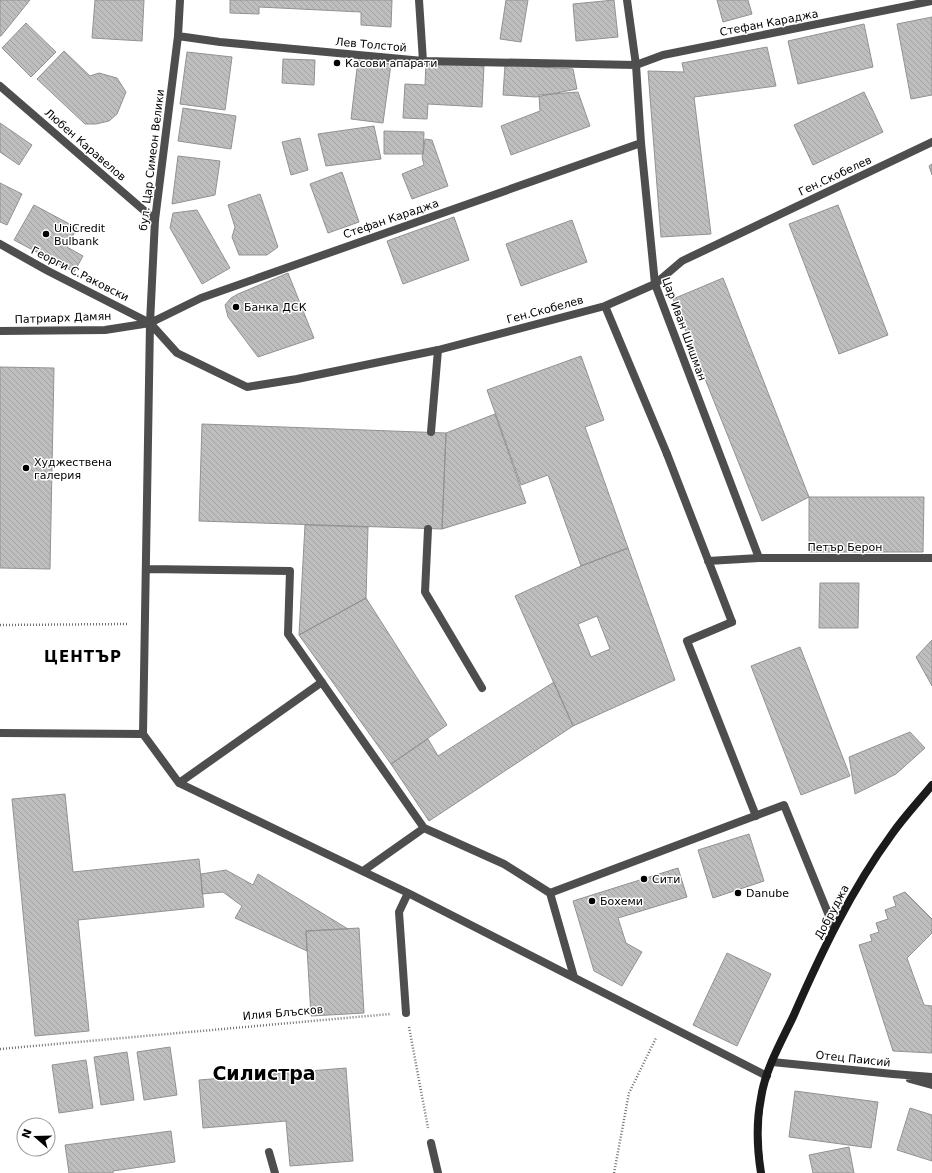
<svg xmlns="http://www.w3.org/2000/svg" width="932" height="1173" viewBox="0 0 932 1173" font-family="'DejaVu Sans',sans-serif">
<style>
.building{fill:url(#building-back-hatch);stroke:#929292;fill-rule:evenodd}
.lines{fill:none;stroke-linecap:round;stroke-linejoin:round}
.path{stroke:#707070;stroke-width:2.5;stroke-dasharray:1 2;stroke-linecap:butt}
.lane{stroke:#4e4e4e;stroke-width:8}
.street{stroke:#4e4e4e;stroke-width:8}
.secondary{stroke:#1b1b1b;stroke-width:8}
.poi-dot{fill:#000;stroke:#fff;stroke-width:1.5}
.labels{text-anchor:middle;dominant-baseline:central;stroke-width:3;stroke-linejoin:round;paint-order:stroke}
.street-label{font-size:11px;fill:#000;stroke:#fff}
.poi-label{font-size:11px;fill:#000;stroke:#fff;text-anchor:start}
.district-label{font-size:15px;font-weight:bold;letter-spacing:1px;fill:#000;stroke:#fff}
.town-label{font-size:19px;font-weight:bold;fill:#000;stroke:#fff}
</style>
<defs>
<pattern id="building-back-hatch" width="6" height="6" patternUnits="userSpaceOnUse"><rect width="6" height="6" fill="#bebebe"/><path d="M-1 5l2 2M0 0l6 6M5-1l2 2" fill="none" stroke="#a2a2a2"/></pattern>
</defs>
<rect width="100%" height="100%" fill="#fff"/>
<path class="building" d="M0 0H30L1 36H0Z
M95 0H144L142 41 92 38Z
M230 0H392L391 27 361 25V12L259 7V14L230 13Z
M506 0H528L521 42 500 39Z
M614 0 618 37 576 41 573 4Z
M717 0H748L752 14 723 22Z
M932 17V95L911 99 897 24Z
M26 23 56 52 31 77 2 48Z
M864 24 873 67 798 84 788 41Z
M767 47 776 86 694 97 711 234 661 237 648 71 684 72 682 63Z
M64 51 90 76 99 73 117 78 126 92 117 114 109 121 96 124H85L37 79Z
M187 52 232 57 225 110 180 104Z
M283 59 315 60 314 85 282 83Z
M358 60 391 64 383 123 351 119Z
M426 63 484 66 482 107 428 104 427 119 403 118 405 84 425 85Z
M505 65 573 69 577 89 536 97 503 95Z
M578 92 590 126 511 155 501 126 540 111 539 95Z
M864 92 883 132 813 165 794 125Z
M183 108 236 116 231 149 178 141Z
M0 123 32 145 19 165 0 152Z
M374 126 381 159 326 166 318 134Z
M384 131 424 132 423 154H384Z
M300 138 308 170 291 175 282 142Z
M425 139 432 140 448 186 412 199 402 174 424 165 422 157 423 154Z
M178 156 220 161 215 195 172 204Z
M932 164V175L929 166Z
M342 172 359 222 328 233 310 184Z
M0 183 22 194 7 225 0 222Z
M260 194 278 247 267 255H239L232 237 235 227 228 205Z
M34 205 77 228 67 247 83 256 74 272 14 240Z
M838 205 888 335 839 354 789 224Z
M197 210 230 268 202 284 170 228 173 213Z
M454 217 469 260 403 284 387 241Z
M572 220 587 262 521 286 506 244Z
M288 273 314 338 258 357 228 317 225 305 231 298 238 294Z
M723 278 809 497 762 521 673 299Z
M581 356 604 420 585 427 628 548 581 566 548 475 521 485 487 390Z
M0 367 54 368 50 569 0 568Z
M495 414 526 503 442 529 446 433Z
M202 424 446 433 442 529 199 521Z
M809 497H924L923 552H809Z
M305 525 368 527 366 598 299 635Z
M628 548 675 680 573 726 515 596 581 566ZM597 616 610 649 591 657 578 624Z
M820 583H859L858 628H819Z
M366 598 447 725 391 764 299 635Z
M932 640V686L916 657Z
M800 647 850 776 801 795 751 666Z
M554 682 573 726 429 821 391 764 428 739 438 756Z
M910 732 925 748 896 774 855 794 849 757Z
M65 794 73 872 199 859 204 907 78 920 89 1031 35 1036 12 799Z
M749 834 764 881 713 898 698 850Z
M678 868 687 897 618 918 626 943 642 952 622 986 594 971 573 901Z
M226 870 253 885 258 874 348 929 306 931 307 951 235 918 242 906 223 892 202 894 201 874Z
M905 892 932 919V933L907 958 924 1005 932 1006V1053L893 1051 859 945 872 941 870 935 879 932 876 923 888 919 885 910 896 906 893 897Z
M359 928 364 1013 311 1016 306 931Z
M727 953 771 974 737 1046 693 1025Z
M170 1047 177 1095 144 1100 137 1052Z
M127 1052 134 1100 101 1105 94 1057Z
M86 1060 93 1108 59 1113 52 1065Z
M346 1068 353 1161 290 1166 286 1121 203 1128 199 1080Z
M795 1091 878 1102 871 1148 789 1137Z
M910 1108 932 1115V1161L897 1150Z
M171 1131 175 1162 113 1171V1173H69L65 1145Z
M849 1147 854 1173H813L809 1155Z"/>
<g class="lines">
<path class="path" d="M0 625 129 624
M409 1027 428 1128
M0 1049 390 1014
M614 1173 629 1093 656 1038"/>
<path class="lane" d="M431 432 438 350
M667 454 732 622
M428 529 425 592 482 688
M708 561 759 558
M431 1143 438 1173
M269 1152 275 1173"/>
<path class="street" d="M180 0 178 36 155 220 150 323 143 734 179 783 408 893 767 1076
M419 0 423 61
M627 0 636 65 641 143 655 284 759 558H932
M178 36 220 42 423 61 636 65 663 55 932 1
M0 86 155 220
M0 244 48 271 150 323 177 353 247 387 297 379 438 350 605 306 655 284 682 261 932 142
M605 306 667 454
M0 331 105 330 150 323 201 298 641 143
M147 569 290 571 288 634 424 828
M732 622 687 641 756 816
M0 733 143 734
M179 783 322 682
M363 871 424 828 504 864 550 893
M574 977 550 893 784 805 834 928
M406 1013 399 912 408 893
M772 1062 893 1074 932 1077
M910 1079 932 1085"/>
<path class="secondary" d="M761 1173C757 1148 756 1123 761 1098 765 1070 781 1042 793 1017 821 953 851 890 892 834 904 817 919 801 932 785"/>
</g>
<g class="poi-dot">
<circle cx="337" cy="63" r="4"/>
<circle cx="46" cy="234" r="4"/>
<circle cx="236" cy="307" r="4"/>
<circle cx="26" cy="468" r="4"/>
<circle cx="644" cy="879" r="4"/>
<circle cx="738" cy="893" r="4"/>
<circle cx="592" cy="901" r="4"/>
</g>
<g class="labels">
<g class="street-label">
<text transform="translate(769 23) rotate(-11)">Стефан Караджа</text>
<text transform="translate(371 45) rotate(5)">Лев Толстой</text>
<text transform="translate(85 145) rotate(41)">Любен Каравелов</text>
<text transform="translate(152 160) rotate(-83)">бул. Цар Симеон Велики</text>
<text transform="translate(835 176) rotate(-25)">Ген.Скобелев</text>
<text transform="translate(391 219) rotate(-19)">Стефан Караджа</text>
<text transform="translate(80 274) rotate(27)">Георги С.Раковски</text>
<text transform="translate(545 310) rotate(-15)">Ген.Скобелев</text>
<text transform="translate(63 318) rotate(-2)">Патриарх Дамян</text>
<text transform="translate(684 329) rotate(70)">Цар Иван Шишман</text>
<text x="845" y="547">Петър Берон</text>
<text transform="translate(832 912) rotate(-62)">Добруджа</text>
<text transform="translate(283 1013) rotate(-5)">Илия Блъсков</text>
<text transform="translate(853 1059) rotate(6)">Отец Паисий</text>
</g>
<g class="poi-label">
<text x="345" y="63">Касови апарати</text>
<text x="54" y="228">UniCredit<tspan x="54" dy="13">Bulbank</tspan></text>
<text x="244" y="307">Банка ДСК</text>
<text x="34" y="462">Худжествена<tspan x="34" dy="13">галерия</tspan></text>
<text x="652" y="879">Сити</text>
<text x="746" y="893">Danube</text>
<text x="600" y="901">Бохеми</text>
</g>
<g class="district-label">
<text x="83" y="657">ЦЕНТЪР</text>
</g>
<g class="town-label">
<text x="264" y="1073">Силистра</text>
</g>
</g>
<g transform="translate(36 1137) rotate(290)"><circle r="19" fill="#ffffff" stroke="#999999"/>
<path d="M0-3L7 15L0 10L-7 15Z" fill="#000000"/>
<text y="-6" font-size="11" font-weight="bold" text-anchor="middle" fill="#000000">N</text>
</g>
</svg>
